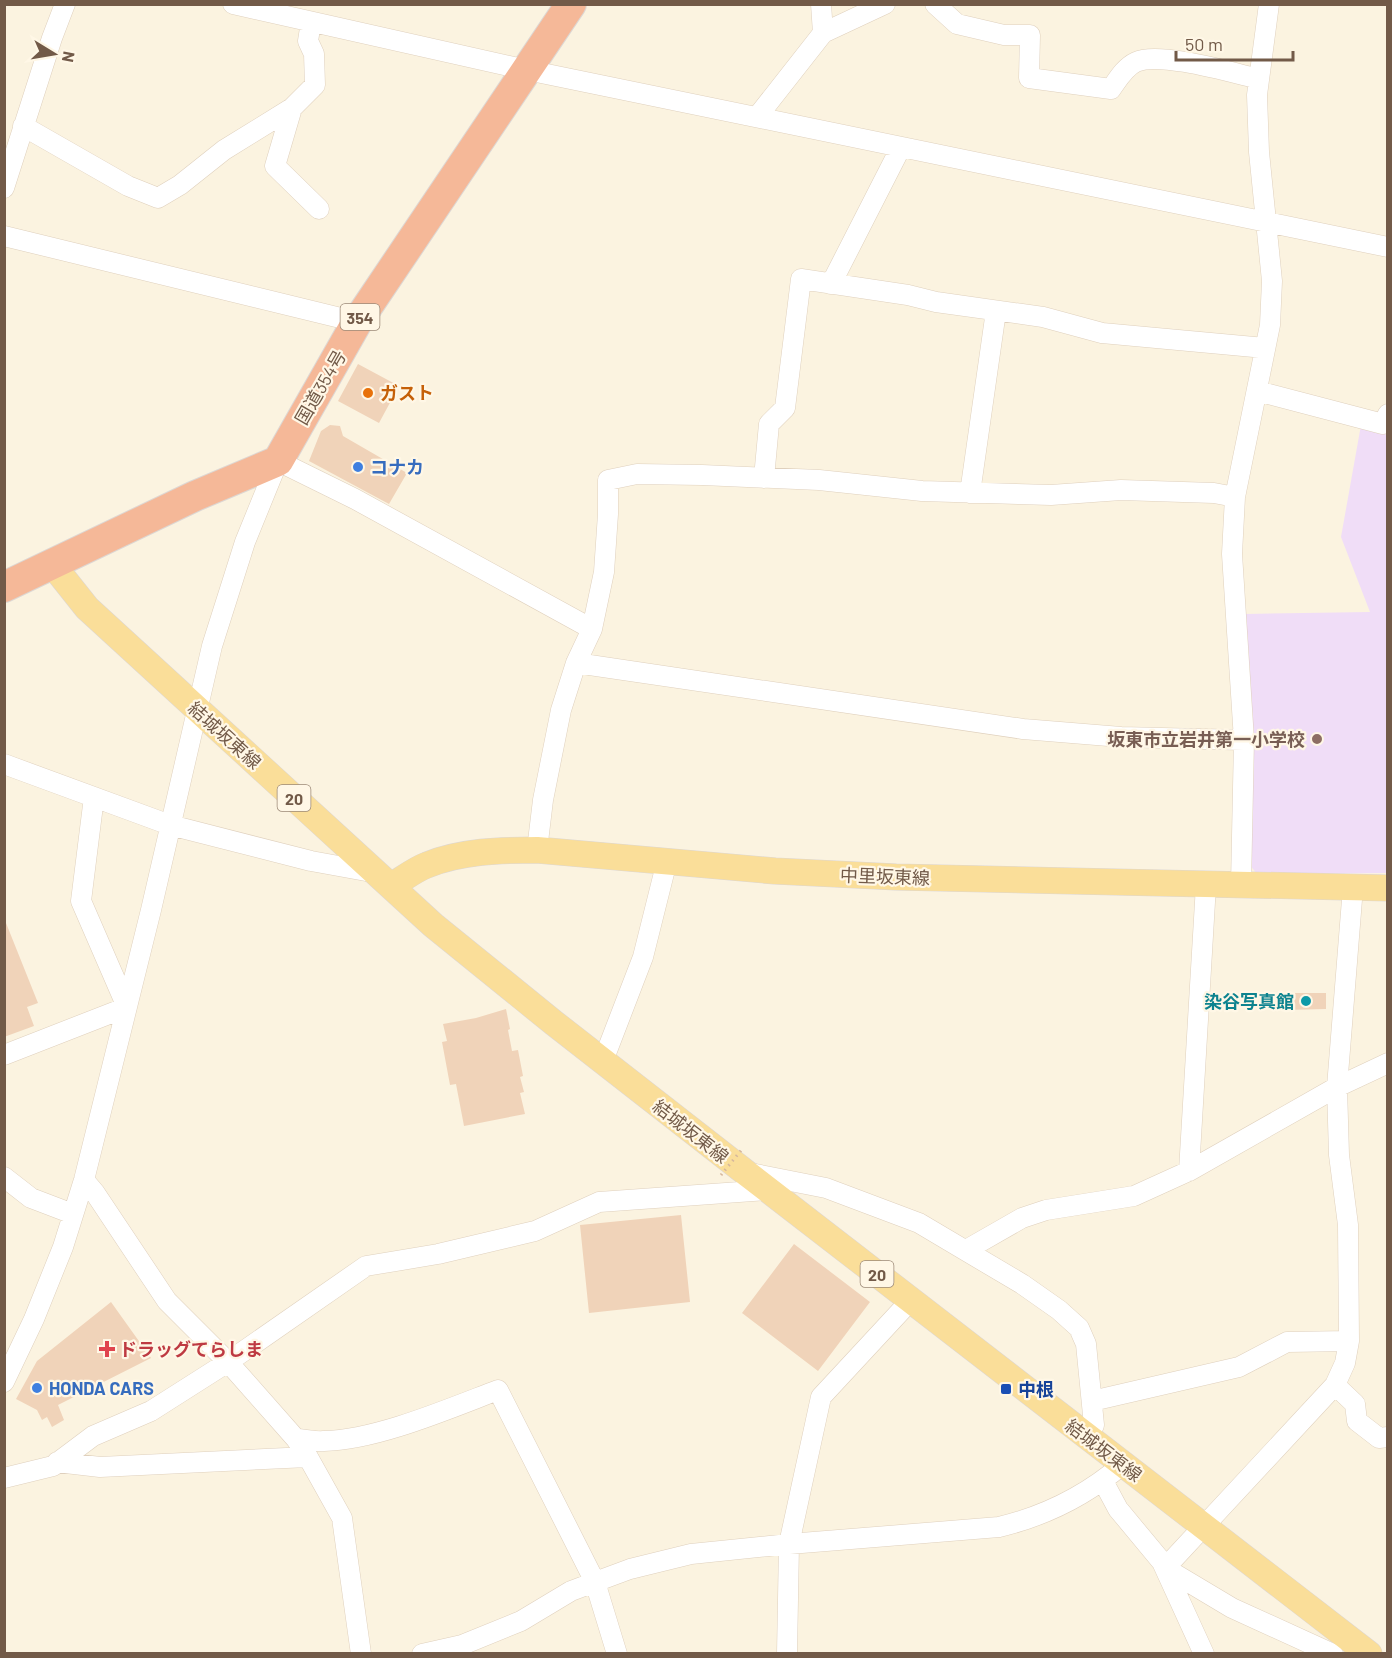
<svg xmlns="http://www.w3.org/2000/svg" width="1392" height="1658" viewBox="0 0 1392 1658" font-family="Barlow,'Noto Sans JP',sans-serif">
<style>
.education{fill:#f0ddf7}
.building{fill:#f0d3b9}
.lines{fill:none;stroke-linecap:round;stroke-linejoin:round}
.minor-casing{stroke:#dfd0bd;stroke-width:21}
.major-casing{stroke:#ddd7d3;stroke-width:27}
.highway-casing{stroke:#ddd7d3;stroke-width:32}
.minor{stroke:#fff;stroke-width:20}
.major{stroke:#fade99;stroke-width:26}
.highway{stroke:#f5b898;stroke-width:30}
.path-bridge{stroke:#d5b79c;stroke-width:3;stroke-dasharray:1.5 4.5;stroke-linecap:butt}
.food-dot{fill:#e8710a;stroke:#fff7e6;stroke-width:2}
.shop-dot{fill:#3f7fe0;stroke:#fff7e6;stroke-width:2}
.education-dot{fill:#8d6e63;stroke:#fff7e6;stroke-width:2}
.culture-dot{fill:#0f9aa8;stroke:#fff7e6;stroke-width:2}
.health-dot{fill:#e0444e;stroke:#fff7e6;stroke-width:2}
.transit-dot{fill:#1a4fb4;stroke:#fff7e6;stroke-width:2}
.labels{text-anchor:middle;dominant-baseline:central;stroke-width:4.5;stroke-linejoin:round;paint-order:stroke}
.shield{fill:#fff7e6;stroke:#9c8977;stroke-width:1.5}
.shield-label{font-size:16px;font-weight:bold;fill:#725a48}
.street-label{font-size:18px;fill:#725a48;stroke:#fff7e6}
.food-label{font-size:18px;font-weight:bold;fill:#c56008;stroke:#fff7e6;text-anchor:start}
.shop-label{font-size:18px;font-weight:bold;fill:#366cbe;stroke:#fff7e6;text-anchor:start}
.education-label{font-size:18px;font-weight:bold;fill:#785e54;stroke:#fff7e6;text-anchor:end}
.culture-label{font-size:18px;font-weight:bold;fill:#0d838f;stroke:#fff7e6;text-anchor:end}
.health-label{font-size:18px;font-weight:bold;fill:#be3a42;stroke:#fff7e6;text-anchor:start}
.transit-label{font-size:18px;font-weight:bold;fill:#164399;stroke:#fff7e6;text-anchor:start}
</style>
<rect width="100%" height="100%" fill="#fbf3e0"/>
<path class="education" d="M1361 425 1387 435V873L1257 874 1249 864 1245 614 1370 612 1341 537Z"/>
<path class="building" d="M358 364 399 386 379 423 338 401Z
M330 425 340 426 343 436 407 473 389 504 309 461 321 431Z
M4 918 38 1003 27 1007 34 1026 4 1037Z
M1286 993H1326V1009L1286 1010Z
M506 1009 510 1029 508 1030 512 1051 518 1050 523 1076 520 1077 524 1092 520 1093 525 1114 464 1126 456 1084 450 1085 442 1042 447 1041 443 1024 476 1018Z
M681 1215 690 1302 589 1313 580 1225Z
M794 1244 870 1302 818 1371 742 1313Z
M111 1302 151 1358 58 1405 64 1420 52 1427 47 1417 42 1420 37 1410 16 1399 37 1361Z"/>
<g class="lines">
<defs>
<path id="minor" d="M233 4 527 70 1388 247
M821 4 823 33
M935 4 957 24 1004 35H1030L1029 78 1111 89C1118 79 1125 67 1136 62 1159 51 1233 73 1259 79
M311 22 308 41 314 54 315 85 292 108 275 166 319 209
M757 117 823 33 885 4
M23 126 128 186 158 198 180 185 224 150 292 108
M4 188 52 38 65 4
M4 236 357 322
M831 284 901 147
M1257 391 1383 424 1388 414
M764 478 769 424 785 408 801 279 908 295 936 302 1043 317 1102 333 1265 348
M970 493 996 311
M576 663 1023 729 1121 737 1244 740
M4 764 170 825 311 861 377 873
M537 850 543 800 561 710 576 663 592 629 604 572 608 514V480L637 474 702 475 819 480 922 491 1051 495 1121 490 1214 493 1235 497
M1241 885 1244 740 1232 554 1235 497 1270 325 1272 281 1259 152 1257 95 1269 4
M4 1055 127 1007 81 901 94 797
M603 1061 643 957 667 861
M1189 1171 1206 885
M745 1172 826 1188 919 1223 1022 1284 1059 1310 1079 1328 1086 1344 1094 1425 1088 1438
M4 1177 31 1198 73 1214
M84 1180 95 1193 167 1301 228 1362 296 1439 308 1457 342 1518 361 1654
M966 1250 1022 1218 1046 1210 1134 1196 1189 1171 1337 1087 1388 1063
M4 1382 34 1319 63 1247 84 1180 151 910 212 646 245 542 278 461 355 499 592 629
M1335 1385 1355 1404 1357 1421 1379 1438 1388 1437
M1092 1401 1239 1367 1287 1342 1349 1341
M296 1439C305 1439 315 1442 324 1441 376 1440 448 1409 498 1390L595 1582 617 1654
M57 1462 100 1467 308 1457
M4 1478 53 1466 93 1436 151 1411 228 1362 366 1266 438 1254 535 1231 599 1202 768 1190
M1103 1481 1118 1509 1162 1562 1204 1654
M422 1654 462 1645 521 1621 571 1591 595 1582 630 1569 691 1554 789 1544 999 1527C1045 1516 1087 1495 1123 1464
M787 1654 789 1544 821 1397 911 1300
M1333 1654 1232 1608 1165 1568 1335 1385 1345 1363 1349 1341 1348 1225 1339 1155 1337 1087 1353 887"/>
<path id="major" d="M52 564 87 608 433 925 554 1023 745 1172 1369 1654
M391 886C403 879 414 870 427 865 461 851 501 850 537 850L775 871 896 877 1388 888"/>
<path id="highway" d="M4 587 195 496 278 461 357 322 571 4"/>
</defs>
<use href="#minor" class="minor-casing"/>
<use href="#major" class="major-casing"/>
<use href="#highway" class="highway-casing"/>
<use href="#minor" class="minor"/>
<use href="#major" class="major"/>
<use href="#highway" class="highway"/>
<path class="path-bridge" d="M721 1175 743 1148"/>
</g>
<circle class="food-dot" cx="368" cy="393" r="6"/>
<g class="shop-dot">
<circle cx="358" cy="467" r="6"/>
<circle cx="37" cy="1388" r="6"/>
</g>
<circle class="education-dot" cx="1317" cy="739" r="6"/>
<circle class="culture-dot" cx="1306" cy="1001" r="6"/>
<path class="health-dot" d="M104 1340h6v6h6v6h-6v6h-6v-6h-6v-6h6z"/>
<rect class="transit-dot" x="1000" y="1383" width="12" height="12" rx="3"/>
<g class="labels">
<g class="shield">
<rect x="340.5" y="304" width="39" height="26" rx="4.5"/>
<rect x="277.5" y="785" width="33" height="26" rx="4.5"/>
<rect x="860.5" y="1261" width="33" height="26" rx="4.5"/>
</g>
<g class="shield-label">
<text x="360" y="317">354</text>
<text x="294" y="798">20</text>
<text x="877" y="1274">20</text>
</g>
<g class="street-label">
<text transform="translate(320 387) rotate(-60)">国道354号</text>
<text transform="translate(225 735) rotate(42)">結城坂東線</text>
<text transform="translate(885 876) rotate(2)">中里坂東線</text>
<text transform="translate(691 1131) rotate(38)">結城坂東線</text>
<text transform="translate(1104 1450) rotate(37)">結城坂東線</text>
</g>
<g class="food-label">
<text x="380" y="393">ガスト</text>
</g>
<g class="shop-label">
<text x="370" y="467">コナカ</text>
<text x="49" y="1388">HONDA CARS</text>
</g>
<g class="education-label">
<text x="1305" y="739">坂東市立岩井第一小学校</text>
</g>
<g class="culture-label">
<text x="1294" y="1001">染谷写真館</text>
</g>
<g class="health-label">
<text x="119" y="1349">ドラッグてらしま</text>
</g>
<g class="transit-label">
<text x="1018" y="1389">中根</text>
</g>
</g>
<rect width="1392" height="1658" fill="none" stroke="#725a48" stroke-width="12"/>
<g transform="translate(54 54) rotate(101)" stroke="#fff7e6" stroke-width="4.5" paint-order="stroke">
<path d="M0-4.5L10 22L0 15L-10 22Z" fill="#725a48"/>
<text y="-9" font-size="16" font-weight="bold" text-anchor="middle" fill="#725a48">N</text>
</g>
<path d="M1176 51v9h117v-9" fill="none" stroke="#725a48" stroke-width="3"/>
<text x="1185" y="51" font-size="18" fill="#725a48" stroke="#fff7e6" stroke-width="4.5" paint-order="stroke">50 m</text>
</svg>
